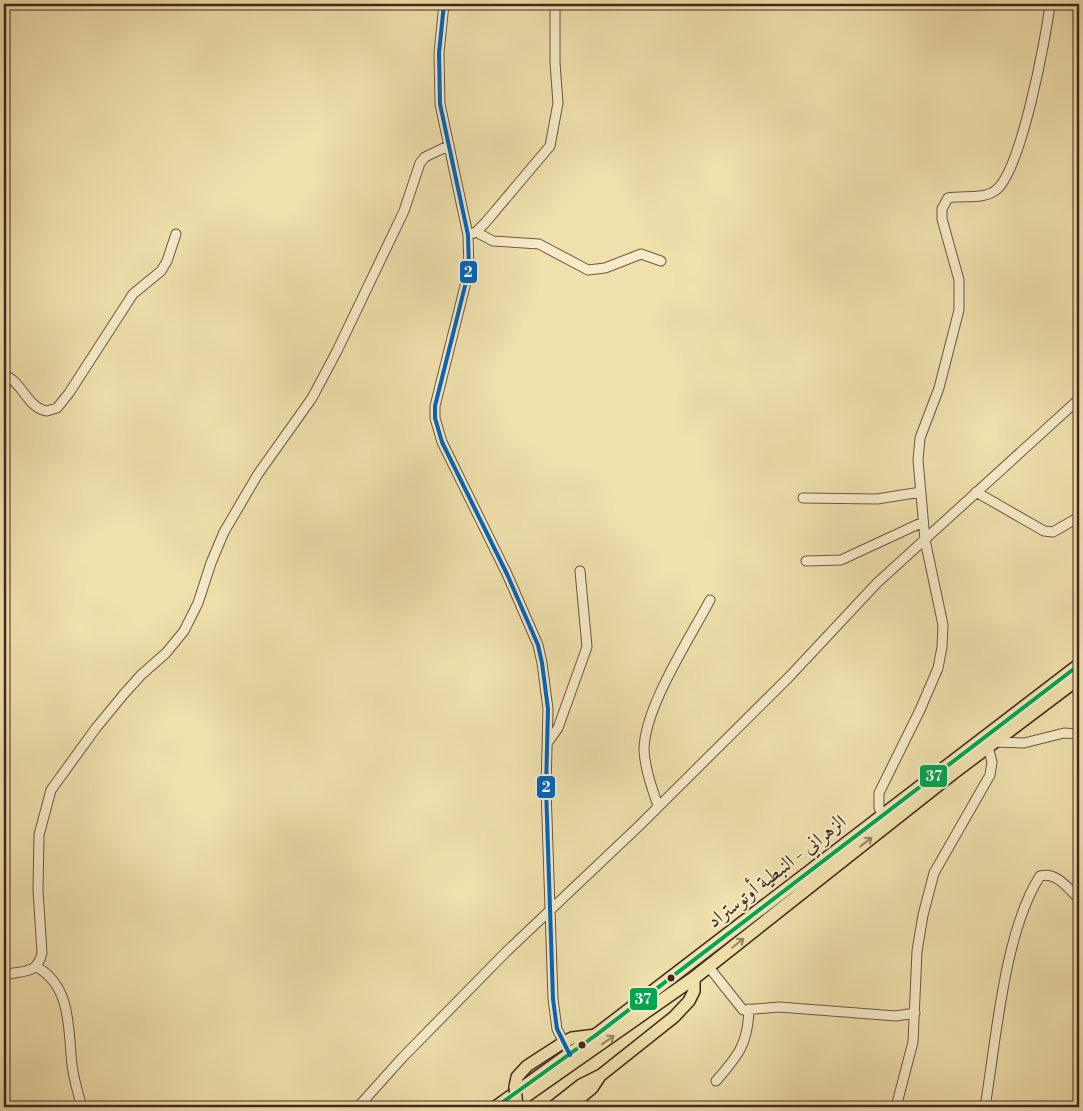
<svg xmlns="http://www.w3.org/2000/svg" width="1083" height="1111" viewBox="0 0 1083 1111" font-family="'Libre Bodoni',Amiri,serif">
<style>
.lines{fill:none;stroke-linecap:round;stroke-linejoin:round}
.minor-casing{stroke:#6f5540;stroke-width:11}
.major-casing{stroke:#44271c;stroke-width:14}
.highway-casing{stroke:#44271c;stroke-width:15}
.minor{stroke:#f5ebc9;stroke-width:9}
.major{stroke:#efe0ac;stroke-width:11}
.highway{stroke:#efe0ac;stroke-width:12}
.major-bridge-casing{stroke:#44271c;stroke-width:14;stroke-linecap:butt}
.major-bridge{stroke:#efe0ac;stroke-width:11}
.bus-1-casing{stroke:#f5ebc9;stroke-width:8}
.bus-2-casing{stroke:#f5ebc9;stroke-width:8}
.bus-1{stroke:#00a651;stroke-width:4}
.bus-2{stroke:#0065bd;stroke-width:4}
.oneway{stroke:#9a8464}
.bus-dot{fill:#44271c;stroke:#f5ebc9;stroke-width:2}
.labels{text-anchor:middle;dominant-baseline:central;stroke-width:4;stroke-linejoin:round;paint-order:stroke}
.street-label{font-size:20px;fill:#44271c;stroke:#f5ebc9}
.line-badge{stroke:#f5ebc9;stroke-width:2}
.badge-label{font-size:14px;text-anchor:middle;font-weight:bold;fill:#fff}
</style>
<rect width="100%" height="100%" fill="#efe0ac"/>
<filter id="stains"><feTurbulence type="fractalNoise" baseFrequency=".004" numOctaves="4"/><feColorMatrix values="0 0 0 0 .2 0 0 0 0 .09 0 0 0 0 .02 0 0 0 .5 -.17"/></filter>
<radialGradient id="worn" r=".72"><stop offset=".6" stop-color="#630" stop-opacity="0"/><stop offset="1" stop-color="#630" stop-opacity=".3"/></radialGradient>
<g class="lines">
<defs>
<path id="minor" d="M444 4 439 53 440 104 468 235 469 270 435 406V418L442 442 507 574 538 645 542 663 548 709 546 788 553 999 557 1029 566 1047
M476 232 493 241 539 244 588 270 605 268 641 254 661 261
M468 235 476 232 485 223 550 146 558 103 555 63V4
M4 375C22 381 27 408 47 411L57 408 69 393 133 294 161 271 167 261 176 234
M976 492 1044 531 1053 532 1079 517
M803 498 877 499 921 492
M806 561 841 560 923 522
M548 742 558 728 587 647 580 571
M993 742 1024 743 1064 733 1079 734
M658 806C652 788 645 769 644 750 644 708 690 638 710 600
M883 815 879 808V793L920 710 938 668 942 647 943 625 925 540 918 460 920 438 939 388 959 310V280L942 219V209L948 198C964 195 983 200 996 190 1021 171 1046 38 1050 4
M708 966 743 1010 779 1007 896 1016 915 1013
M37 967C72 987 68 1030 72 1065 74 1080 78 1094 82 1107
M4 975C23 970 37 975 42 953L38 890 39 835 51 790 96 728 124 694 141 675 166 653 184 631 198 603 211 563 224 532 258 474 312 398 337 351 404 211 420 163 425 157 448 146
M716 1081C738 1056 748 1044 749 1009
M358 1107 403 1057 506 952 640 825 790 676 877 583 1079 399
M896 1107 913 1042 917 951 923 915 934 873 990 775 992 762 988 746
M985 1107C996 1041 1004 932 1040 876 1056 871 1069 889 1079 899"/>
<path id="major" d="M515 1087 517 1077 527 1066 564 1042 572 1038 596 1035
M553 1107 581 1085 601 1075 674 1017 689 1001 694 991V978
M569 1107 592 1088 600 1076"/>
<path id="highway" d="M514 1104 694 978 953 773 1079 678
M496 1107 596 1035 1079 665"/>
</defs>
<use href="#minor" class="minor-casing"/>
<use href="#major" class="major-casing"/>
<use href="#highway" class="highway-casing"/>
<use href="#minor" class="minor"/>
<use href="#major" class="major"/>
<use href="#highway" class="highway"/>
<defs>
<path id="major-bridge" d="M515 1087 517 1107"/>
</defs>
<use href="#major-bridge" class="major-bridge-casing"/>
<use href="#major-bridge" class="major-bridge"/>
<defs>
<path id="bus-1" d="M496 1107 596 1035 1079 665"/>
<path id="bus-2" d="M444 4 439 53 440 104 468 235 469 270 435 406V418L442 442 507 574 538 645 542 663 548 709 546 788 553 999 557 1029 570 1055"/>
</defs>
<use href="#bus-1" class="bus-1-casing"/>
<use href="#bus-2" class="bus-2-casing"/>
<use href="#bus-1" class="bus-1"/>
<use href="#bus-2" class="bus-2"/>
</g>
<defs><path id="oneway-shaft" d="M-6 0H5M1.5-3L5.5 0L1.5 3" fill="none" stroke-width="1.6" stroke-linecap="round" stroke-linejoin="round" transform="scale(1.25)"/></defs>
<g class="oneway">
<use href="#oneway-shaft" transform="translate(866 842) rotate(-38)"/>
<use href="#oneway-shaft" transform="translate(738 943) rotate(-39)"/>
<use href="#oneway-shaft" transform="translate(608 1040) rotate(-36)"/>
</g>
<g class="bus-dot">
<circle cx="671" cy="978" r="4.5"/>
<circle cx="582" cy="1045" r="4.5"/>
</g>
<g class="labels">
<g class="street-label">
<text transform="translate(777 872) rotate(-38)">الزهراني - النبطية أوتوستراد</text>
</g>
</g>
<g class="line-badge">
<rect x="459" y="260" width="19" height="24" rx="5" fill="#0065bd"/>
<rect x="919" y="764" width="29" height="24" rx="5" fill="#00a651"/>
<rect x="536" y="775" width="20" height="24" rx="5" fill="#0065bd"/>
<rect x="629" y="987" width="29" height="24" rx="5" fill="#00a651"/>
</g>
<g class="badge-label">
<text x="468" y="277">2</text>
<text x="934" y="781">37</text>
<text x="546" y="792">2</text>
<text x="643" y="1004">37</text>
</g>
<rect width="1083" height="1111" fill="none" stroke="#efe0ac" stroke-width="20"/>
<rect x="5" y="5" width="1073" height="1101" fill="none" stroke="#44271c" stroke-width="2.5"/>
<rect x="10" y="10" width="1063" height="1091" fill="none" stroke="#44271c"/>
<rect width="100%" height="100%" filter="url(#stains)"/>
<rect width="100%" height="100%" fill="url(#worn)"/>
</svg>
